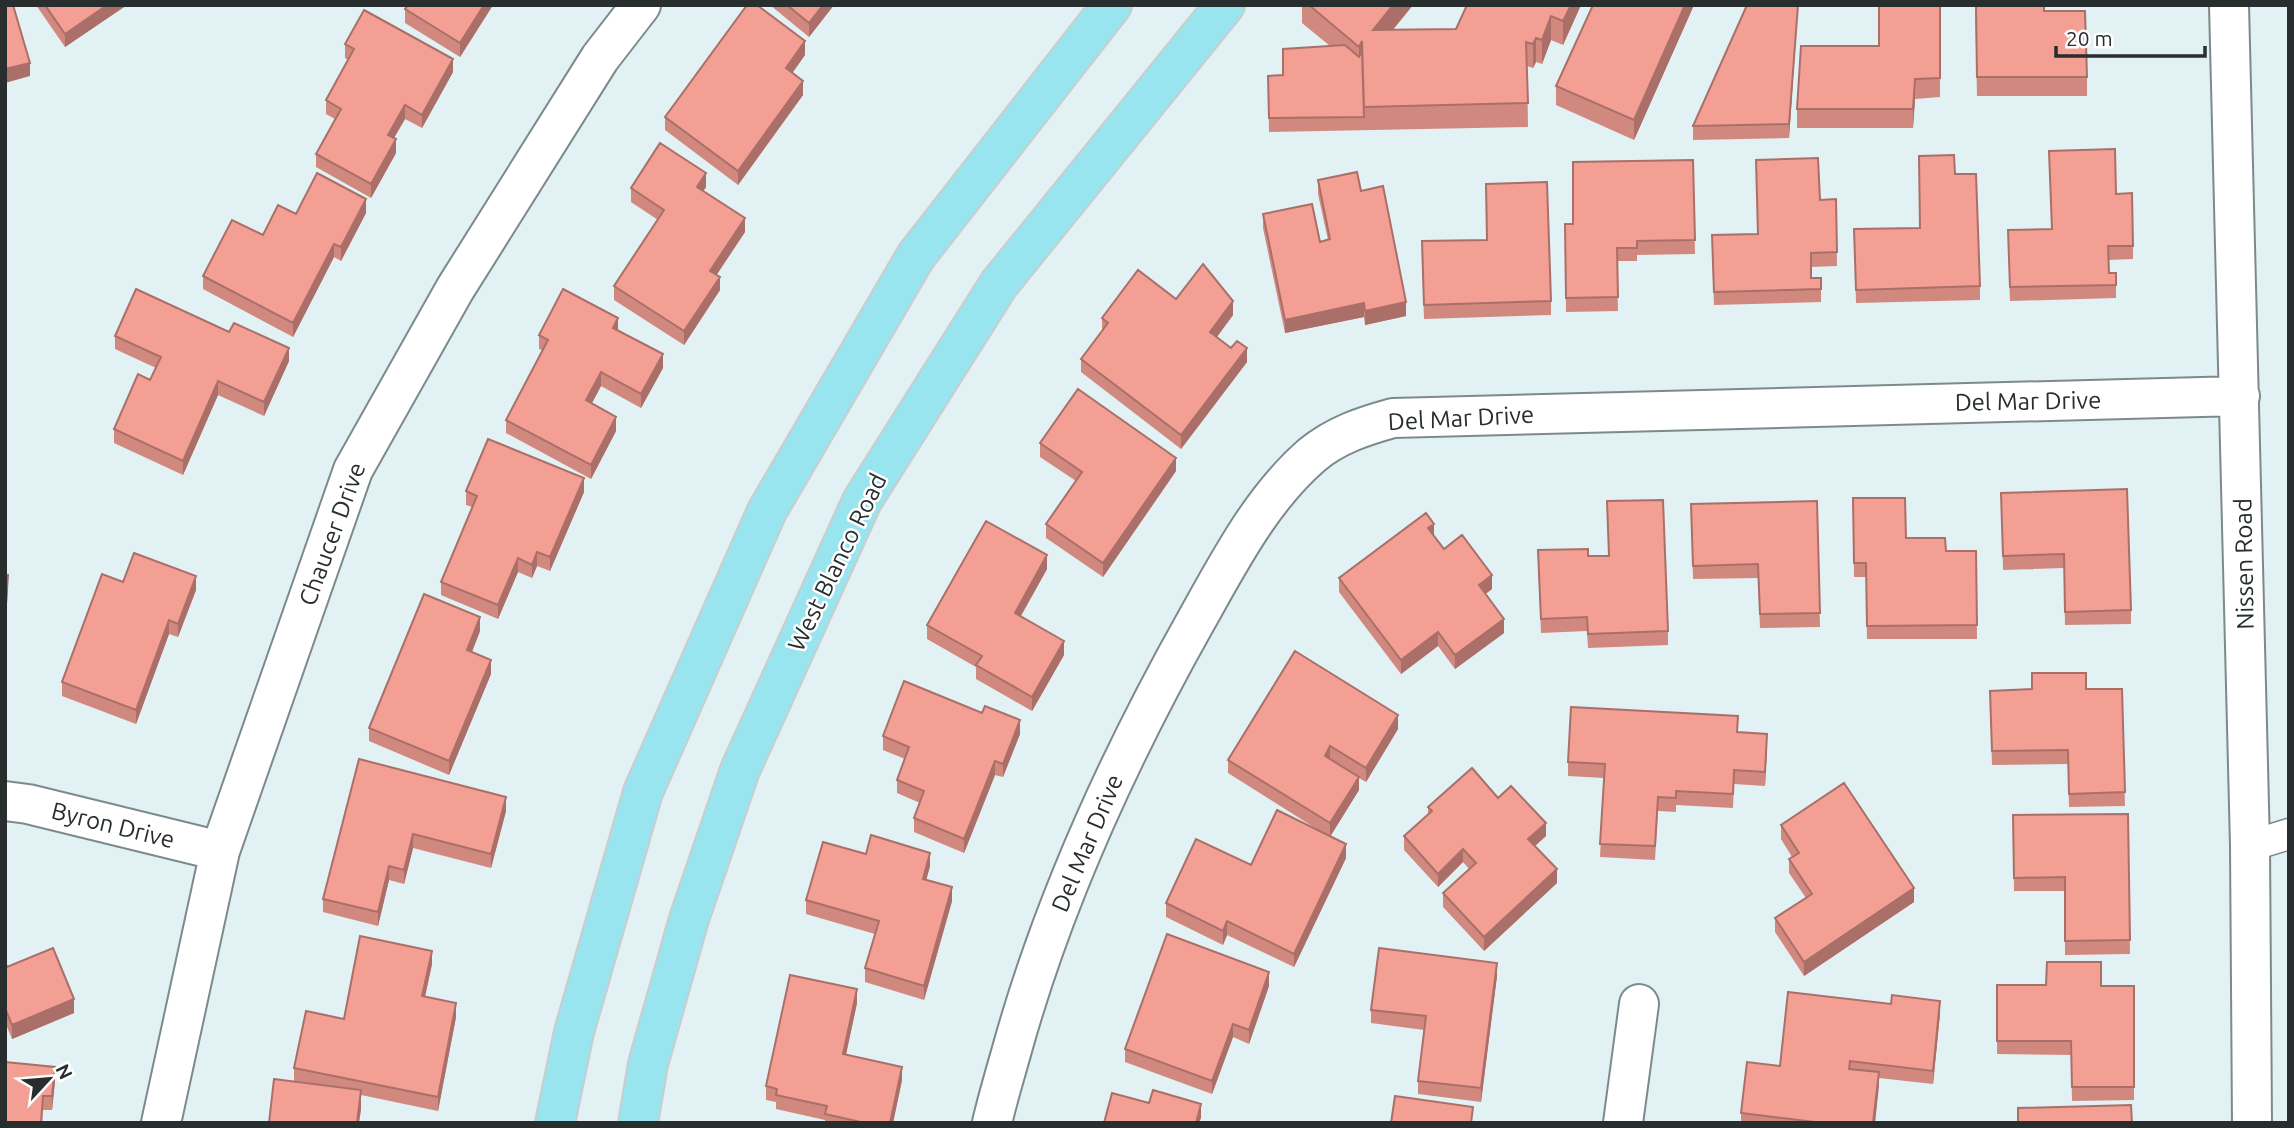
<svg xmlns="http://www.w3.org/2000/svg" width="2294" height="1128" viewBox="0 0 2294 1128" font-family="Ubuntu,sans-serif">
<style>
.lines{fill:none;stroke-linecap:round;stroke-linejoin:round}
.lane-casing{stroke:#7d8a8d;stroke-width:33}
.street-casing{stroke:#7d8a8d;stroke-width:42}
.primary-casing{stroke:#cbcdcd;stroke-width:42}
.lane{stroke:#fff;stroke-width:30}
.street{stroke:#fff;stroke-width:38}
.primary{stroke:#98e4ef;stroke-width:38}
.wall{fill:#d1897f}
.shaded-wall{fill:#aa6f68}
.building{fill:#f39f94;stroke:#aa6f68;stroke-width:2}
.labels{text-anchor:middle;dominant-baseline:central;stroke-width:5;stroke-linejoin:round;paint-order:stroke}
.street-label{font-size:24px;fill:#282d2e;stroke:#fff}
</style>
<rect width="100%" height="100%" fill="#e2f1f3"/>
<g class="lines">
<defs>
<path id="lane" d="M2250 846 2289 834"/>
<path id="street" d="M2229 5 2250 846 2252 1123
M5 801 28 804 220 851
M161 1123 220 851 353 470 455 289 600 58 641 5
M992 1123C998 1097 1006 1071 1013 1046 1055 896 1121 754 1197 619 1229 562 1262 498 1312 455 1336 435 1364 426 1393 418L2240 396
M1623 1123 1639 1004"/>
<path id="primary" d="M555 1123 574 1032 643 792 767 511 916 256 1112 5
M638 1123 648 1064 689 919 740 770 862 501 999 284 1225 5"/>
</defs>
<use href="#lane" class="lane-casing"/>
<use href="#street" class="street-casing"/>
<use href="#primary" class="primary-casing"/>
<use href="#lane" class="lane"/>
<use href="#street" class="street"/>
<use href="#primary" class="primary"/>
</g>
<path class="wall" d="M36 5H127L65 47Z
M493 5 460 57 405 23V9Z
M770 5H834L809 37Z
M1302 5H1413L1393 30 1456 29 1581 5 1563 45 1551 40 1542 64 1536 62 1533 68 1527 66 1528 127 1269 132 1268 76 1283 75 1330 46 1302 23Z
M1593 5H1694L1634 140 1556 105V86Z
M1798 5 1789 138 1693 140V126Z
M1940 5V97L1915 99 1913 128H1797V109L1879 46Z
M1975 5 2087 77V96H1977Z
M345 44 453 72 422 128 405 119 394 138 396 153 371 198 316 167V154L335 119 326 114V100L348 60 345 58Z
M805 55 792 73 803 95 738 185 665 130V117Z
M1693 160 1695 254 1637 255V261H1617L1618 311 1566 312 1565 224H1573Z
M1955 174 1980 286V300L1856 303 1854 229 1920 228Z
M1318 180 1361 191 1406 316 1365 325 1364 317 1285 333 1263 228V214L1320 242 1328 240 1318 194Z
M706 187 703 191 745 232 716 275 720 290 684 345 614 300V286L658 220 631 202V188Z
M2116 194 2133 246V259L2108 260 2109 273H2116V298L2010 301 2008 244 2052 229Z
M1836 199 1837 266 1811 267V278H1821V302L1714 305 1712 248 1758 234 1820 200Z
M366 213 341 261 334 257 293 337 203 289V276L296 214Z
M1422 255 1551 301V315L1424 319Z
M1176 299 1233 315 1217 337 1247 362 1181 449 1081 372V359L1102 330V318Z
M618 331 663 368 641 408 601 386 592 403 616 431 591 479 506 433V420L542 350 539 349V335Z
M115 336 289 361 264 416 218 395 183 475 114 443V429L150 380 156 368 115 349Z
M1040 443 1176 471 1103 577 1046 538V524L1076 481 1040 457Z
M466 491 584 492 550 571 537 566 532 578 518 572 498 619 441 595V582L472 507 466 505Z
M2001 493 2131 610V624L2065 625 2064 568 2003 570Z
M1853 498 1906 538 1946 551H1976L1977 639H1867L1866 577H1854Z
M1817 501 1820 627 1760 628 1758 578 1693 579 1691 504Z
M1434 536 1444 549 1492 589 1485 594 1504 633 1455 669 1438 646 1401 674 1339 592V578Z
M1588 556 1668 631V645L1588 648 1587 631 1541 633 1538 564Z
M1047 569 1021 616 1064 655 1032 711 976 679V667L927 639V625Z
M196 590 178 637 169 634 136 724 62 696V682Z
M480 631 472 652 491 674 449 775 369 741V728Z
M2086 689H2122L2125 806 2069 807 2068 764 1992 765 1990 704Z
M1398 729 1366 782 1359 778V790L1330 836 1346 858 1294 967 1227 935 1223 945 1166 917V903L1323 833 1228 773V760Z
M1738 732 1767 747 1765 786 1734 784 1733 808 1676 805V812L1658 811 1655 860 1600 857 1604 778 1568 776V762Z
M1020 734 1003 777 995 775 964 853 914 832V818L920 803 897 793V780L905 759 883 750V736Z
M359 759 506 811 491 868 413 848 404 884 389 880 378 926 323 912V899Z
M1498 798 1546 836 1535 846 1557 883 1484 951 1443 907V893L1469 869 1463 862 1438 887 1404 850V836L1428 814V807Z
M2128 814 2130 954 2065 955V891H2014L2013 815Z
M1781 825 1914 902 1804 976 1775 932V918L1806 898 1789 873V859L1792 857 1781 839Z
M866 854 930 866 926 880 952 901 924 1000 865 982V968L875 934 806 914V900Z
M5 962 7 967 74 1013 12 1039 5 1022Z
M432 964 425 997 456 1017 438 1111 361 1095V1110L294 1082V1068L344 1019Z
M1497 976 1481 1102 1418 1094V1081L1424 1030 1371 1023V1010Z
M1997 985 2134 986V1100L2072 1101 2071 1055 1997 1054Z
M1269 986 1249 1044 1233 1037 1212 1094 1125 1062V1049Z
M857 1003 846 1055 902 1080 893 1123H825V1120L776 1109V1102L766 1100V1086Z
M1940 1014 1933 1084 1879 1078 1875 1123H1741V1113L1780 1066Z
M55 1081 52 1110H43L42 1123H5Z"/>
<path class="shaded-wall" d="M107 5H127L65 47V34Z
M484 5H493L460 57V43Z
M823 5H834L809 37V23Z
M1393 5H1413L1373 53V30Z
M1571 5H1581L1563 45V21Z
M1685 5H1694L1634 140V120Z
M1798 5 1789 138V124Z
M1551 16V40L1542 64V40Z
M1536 38V62L1533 68V44Z
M805 41V55L786 82V68Z
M1362 41V65L1359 71V47Z
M453 59V72L422 128V115Z
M30 63V76L5 83V69Z
M1915 79V99L1913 128V109Z
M803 81V95L738 185V171Z
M405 105V119L388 148V135Z
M396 139V153L371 198V184Z
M706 173V187L697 201V187Z
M366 199V213L341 261V247Z
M745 218V232L710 285V271Z
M334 244V257L293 337V323Z
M720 277V290L684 345V331Z
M1233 301V315L1210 346V332Z
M1406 302V316L1365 325V311Z
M1364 303V317L1285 333V320Z
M618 318V332L613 328Z
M289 348V361L264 416V402Z
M1247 348V362L1181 449V435Z
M663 354V368L641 408V394Z
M601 372V386L586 414V400Z
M218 381V395L183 475V461Z
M616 417V431L591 479V465Z
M1176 458V471L1103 577V563Z
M584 478V492L550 571V557Z
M1434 524V537L1428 528Z
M537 552V566L532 578V565Z
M1047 555V569L1015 626V613Z
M518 558V572L498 619V605Z
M8 575V589L5 631V617Z
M1492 575V589L1479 599V585Z
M196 576V590L178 637V624Z
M480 617V631L467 664V650Z
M1504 619V633L1455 669V655Z
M169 620V634L136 724V710Z
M1438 632V646L1401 674V660Z
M1064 641V655L1032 711V697Z
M491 660V674L449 775V761Z
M1398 715V729L1366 782V768Z
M1020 720V734L1003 777V764Z
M1767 734V747L1765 786V772Z
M1330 746V760L1325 756Z
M995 761V775L964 853V839Z
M1359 777V790L1330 837V823Z
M506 797V811L491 868V854Z
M1546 823V836L1528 852V839Z
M413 834V848L404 884V870Z
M1346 844V858L1294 967V954Z
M1463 849V862L1438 887V874Z
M930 853V866L923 892V879Z
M389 866V880L378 926V912Z
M1557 869V883L1484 951V937Z
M952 887V901L924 1000V986Z
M1914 888V902L1804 976V962Z
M1227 921V935L1223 945V931Z
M432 951V964L422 1010V996Z
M1497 963V976L1481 1102V1088Z
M1269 972V986L1249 1044V1030Z
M857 989V1003L843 1068V1054Z
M74 999V1013L12 1039V1025Z
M1940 1001V1014L1933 1084V1071Z
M456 1003V1017L438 1111V1097Z
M1233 1024V1037L1212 1094V1081Z
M55 1067V1081L52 1110V1096Z
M902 1067V1080L893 1123H890Z
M1879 1072V1086L1875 1123H1873Z
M361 1090V1110L359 1123H357Z
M1201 1104V1118L1199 1123H1196Z"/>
<path class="building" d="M5 5H13L30 63 5 69Z
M45 5H107L65 34Z
M408 5H484L460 43 405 9Z
M747 5H757L805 41 786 68 803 81 738 171 665 117Z
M787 5H823L809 23Z
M1309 5H1393L1373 30 1456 29 1467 5H1571L1563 21 1551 16 1542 40 1536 38 1533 44 1526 42 1528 103 1364 107 1362 41 1359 47Z
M1593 5H1685L1634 120 1556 86Z
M1747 5H1798L1789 124 1693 126Z
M1879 5H1940V78L1915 79 1913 109H1797L1801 46H1879Z
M1976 5H2044V11H2085L2087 77H1977Z
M364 10 453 59 422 115 405 105 388 135 396 139 371 184 316 154 341 109 326 100 354 49 345 44Z
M1345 45 1359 57 1362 51 1364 117 1269 118 1268 76 1283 75V49Z
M660 143 706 173 697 187 745 218 710 271 720 277 684 331 614 286 664 210 631 188Z
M2115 149 2116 194 2132 193 2133 246H2108L2109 273H2116V285L2010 287 2008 230 2052 229 2049 151Z
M1954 155 1955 174H1976L1980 286 1856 290 1854 229 1920 228 1919 156Z
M1818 158 1820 200 1836 199 1837 252 1811 253V278H1821V289L1714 292 1712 235 1758 234 1756 160Z
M1693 160 1695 240 1637 241V248H1617L1618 297 1566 298 1565 224H1573V162Z
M1357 172 1361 191 1383 186 1406 302 1365 311 1364 303 1285 320 1263 214 1312 204 1320 242 1330 239 1318 180Z
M317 173 366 199 341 247 334 244 293 323 203 276 232 220 263 235 278 205 296 214Z
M1547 182 1551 301 1424 305 1422 241 1487 240 1486 184Z
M1203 264 1233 301 1210 332 1231 348 1237 341 1247 348 1181 435 1081 359 1108 323 1102 318 1138 270 1176 299Z
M136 289 229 332 234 323 289 348 264 402 218 381 183 461 114 429 138 374 150 380 161 357 115 336Z
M563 289 618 318 613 328 663 354 641 394 601 372 586 400 616 417 591 465 506 420 548 340 539 335Z
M1078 389 1176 458 1103 563 1046 524 1082 472 1040 443Z
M488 439 584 478 550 557 537 552 532 565 518 558 498 605 441 582 477 496 466 491Z
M2127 489 2131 610 2065 612 2064 554 2003 556 2001 493Z
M1853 498H1905L1906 538H1945L1946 551H1976L1977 625 1867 626 1866 563H1854Z
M1663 500 1668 631 1588 634 1587 617 1541 619 1538 550 1588 549V556H1609L1607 501Z
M1817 501 1820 613 1760 614 1758 564 1693 566 1691 504Z
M1426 513 1434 524 1428 528 1444 549 1462 535 1492 575 1479 585 1504 619 1455 655 1438 632 1401 660 1339 578Z
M986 521 1047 555 1015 613 1064 641 1032 697 976 665 982 656 927 625Z
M134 553 196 576 178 624 169 620 136 710 62 682 102 574 123 582Z
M5 575H8L5 617Z
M424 594 480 617 467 650 491 660 449 761 369 728Z
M1295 651 1398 715 1366 768 1330 746 1325 756 1359 777 1330 823 1228 760Z
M2032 673H2086V689H2122L2125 792 2069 794 2068 750 1992 751 1990 691 2032 689Z
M904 681 982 713 985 706 1020 720 1003 764 995 761 964 839 914 818 924 791 897 780 909 747 883 736Z
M1571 707 1738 716 1737 732 1767 734 1765 772 1734 770 1733 794 1676 791V798L1658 797 1655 846 1600 844 1605 764 1568 762Z
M359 759 506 797 491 854 413 834 404 870 389 866 378 912 323 899Z
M1472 768 1498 798 1511 786 1546 823 1528 839 1557 869 1484 937 1443 893 1476 863 1463 849 1438 874 1404 836 1432 811 1428 807Z
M1844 783 1914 888 1804 962 1775 918 1812 894 1789 859 1799 853 1781 825Z
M1277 810 1346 844 1294 954 1227 921 1223 931 1166 903 1196 839 1251 865Z
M2128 814 2130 940 2065 941V877L2014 878 2013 815Z
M871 835 930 853 923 879 952 887 924 986 865 968 879 921 806 900 823 842 866 854Z
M1167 934 1269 972 1249 1030 1233 1024 1212 1081 1125 1049Z
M360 936 432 951 422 996 456 1003 438 1097 294 1068 306 1011 344 1019Z
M53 948 74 999 12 1025 5 1008V962L7 967Z
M1379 948 1497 963 1481 1088 1418 1081 1426 1016 1371 1010Z
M2047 962H2101V986H2134V1087H2072L2071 1041H1997V985H2046Z
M790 975 857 989 843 1054 902 1067 890 1123H865L825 1114 827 1106 776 1095 777 1089 766 1086Z
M1788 992 1891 1004 1892 995 1940 1001 1933 1071 1850 1061 1849 1069 1879 1072 1873 1123H1823L1741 1113 1747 1062 1780 1066Z
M5 1062 55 1067 52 1096H43L41 1123H5Z
M274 1079 361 1090 357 1123H269Z
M1153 1090 1201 1104 1196 1123H1104L1112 1093 1149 1103Z
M1395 1096 1473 1107 1471 1123H1391Z
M2131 1105 2132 1123H2018V1108Z"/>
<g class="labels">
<g class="street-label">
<text transform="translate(2028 401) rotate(-1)">Del Mar Drive</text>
<text transform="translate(1461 418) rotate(-3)">Del Mar Drive</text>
<text transform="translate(332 534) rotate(-70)">Chaucer Drive</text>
<text transform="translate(837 562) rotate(-64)">West Blanco Road</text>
<text transform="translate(2244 564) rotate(-91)">Nissen Road</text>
<text transform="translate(113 825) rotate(14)">Byron Drive</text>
<text transform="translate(1087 843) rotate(-67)">Del Mar Drive</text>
</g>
</g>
<rect width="2294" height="1128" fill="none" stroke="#282d2e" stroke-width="14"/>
<g transform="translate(49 1079) rotate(64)" stroke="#ffffff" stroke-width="5" paint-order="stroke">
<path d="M0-5L12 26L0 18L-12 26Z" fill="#282d2e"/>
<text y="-10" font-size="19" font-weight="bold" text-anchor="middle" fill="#282d2e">N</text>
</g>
<path d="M2056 46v10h149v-10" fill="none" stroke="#282d2e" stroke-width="3.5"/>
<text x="2066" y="46" font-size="21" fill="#282d2e" stroke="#ffffff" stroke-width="5" paint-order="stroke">20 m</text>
</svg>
